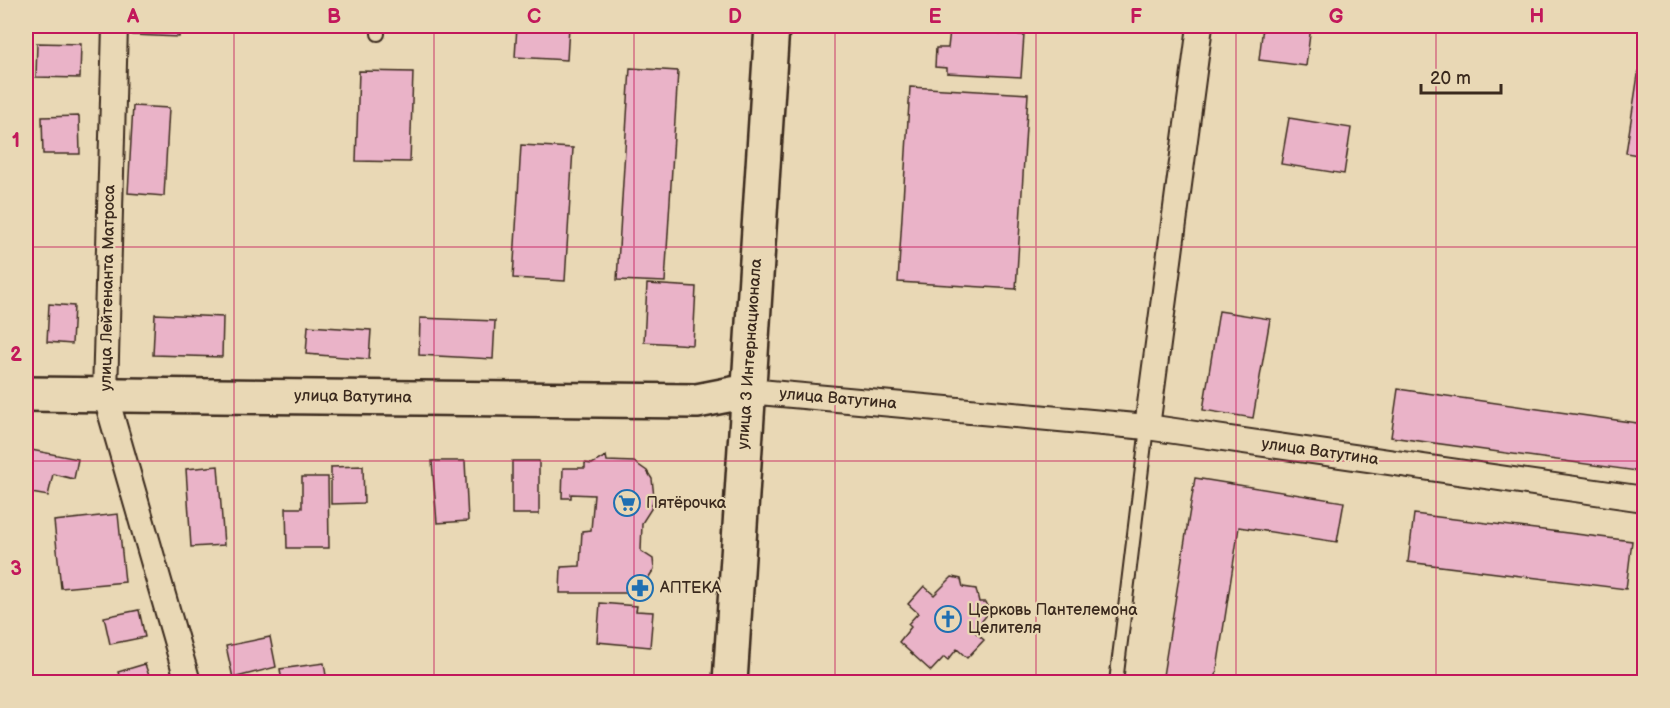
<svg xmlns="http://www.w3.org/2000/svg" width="1670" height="708" viewBox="0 0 1670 708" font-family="'Balsamiq Sans',sans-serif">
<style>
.building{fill:#eab3c8;stroke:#3b2a1e;stroke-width:1.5}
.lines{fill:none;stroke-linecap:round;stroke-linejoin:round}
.service-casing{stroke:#3b2a1e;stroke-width:16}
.minor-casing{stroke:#3b2a1e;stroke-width:28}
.secondary-casing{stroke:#3b2a1e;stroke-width:38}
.service{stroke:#e9d8b5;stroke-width:12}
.minor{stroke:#e9d8b5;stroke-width:24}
.secondary{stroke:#e9d8b5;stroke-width:33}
.grid{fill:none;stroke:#c2185b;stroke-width:1.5;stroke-opacity:0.55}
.labels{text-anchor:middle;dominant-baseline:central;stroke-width:4.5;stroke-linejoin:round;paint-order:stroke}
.street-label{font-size:16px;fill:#3b2a1e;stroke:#e9d8b5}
.poi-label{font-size:16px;fill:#3b2a1e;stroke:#e9d8b5;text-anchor:start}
.neatline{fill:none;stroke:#c2185b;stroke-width:2}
.grid-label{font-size:20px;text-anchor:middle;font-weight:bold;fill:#c2185b}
</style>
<rect width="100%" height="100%" fill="#e9d8b5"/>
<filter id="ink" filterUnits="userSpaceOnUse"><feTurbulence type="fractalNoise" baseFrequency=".0167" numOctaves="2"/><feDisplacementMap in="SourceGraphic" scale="12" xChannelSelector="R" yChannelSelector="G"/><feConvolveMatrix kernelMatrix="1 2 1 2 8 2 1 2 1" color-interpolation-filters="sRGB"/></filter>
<g filter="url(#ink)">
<path class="building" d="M133 26H180L179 37 133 35Z
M517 26H569L567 60 515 57Z
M1263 26H1311L1306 66 1259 60Z
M950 30 1024 35 1021 77 947 73V68L935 67 936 48H948Z
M1644 36V156L1626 153Z
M37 43 81 44 80 78 36 77Z
M630 68 678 71 665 282 617 280Z
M359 71 413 72 410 162 356 161Z
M910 87 1028 94 1016 289 898 282Z
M133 106 169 108 164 196 128 193Z
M79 116 80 154H43L42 117Z
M1289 118 1351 128 1344 174 1281 164Z
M521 145 573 148 565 281 513 278Z
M647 284 696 287 693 345 644 342Z
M49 304 74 306 72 344 47 342Z
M1219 311 1270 319 1253 418 1203 410Z
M155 314 223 317 222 357 153 355Z
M420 318 495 321 493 359 419 355Z
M308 326 371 330 369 359 306 354Z
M1398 389 1644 424V472L1391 437Z
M26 449 78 459 74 479 53 474 48 496 26 492Z
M606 456 607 461 634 462 647 471 652 479 654 497 651 509 642 523 641 551 653 559 654 569 645 583V593H560L561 567 580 566 582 531 591 530 594 495 571 494V498H562L563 468H585V463L592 464Z
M432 461H465L468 521 437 523Z
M512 461H539V514H512Z
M218 466 224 545 191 547 186 469Z
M363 466 364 503 331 504V467Z
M302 477H328L329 548H287L286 508H302Z
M1195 478 1344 502 1337 542 1239 527 1215 682H1162Z
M118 514 125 582 61 588 54 521Z
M1414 514 1632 541 1626 589 1408 562Z
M952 577 961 579 963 587 976 589 979 602H986L990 611 974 631 984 640 967 658 957 649 948 660 944 657 931 671 899 642 911 627 908 624 918 613 908 604 924 586 934 595Z
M600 603 637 606 636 611 653 612 650 647 597 642Z
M139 610 145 637 110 644 104 617Z
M270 637 276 667 233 678 226 646Z
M324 663 327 682H282L280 669Z
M145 664 151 682H121L118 672Z"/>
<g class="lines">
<defs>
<path id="service" d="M378 34V26
M1116 682 1147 427"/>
<path id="minor" d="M115 26 105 394 188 682
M748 391 1147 427 1644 499
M1147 427 1200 26"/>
<path id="secondary" d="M26 394 697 401 748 391
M730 682 772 26"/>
</defs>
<use href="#service" class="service-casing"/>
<use href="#minor" class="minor-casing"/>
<use href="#secondary" class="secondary-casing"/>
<use href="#service" class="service"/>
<use href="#minor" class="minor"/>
<use href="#secondary" class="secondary"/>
</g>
</g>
<path class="grid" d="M234 26V682M434 26V682M634 26V682M835 26V682M1036 26V682M1236 26V682M1436 26V682M26 247H1644M26 461H1644"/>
<defs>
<symbol id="supermarket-ring" viewBox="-11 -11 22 22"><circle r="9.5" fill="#e9d8b5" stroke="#1f6fb2" stroke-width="1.5"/><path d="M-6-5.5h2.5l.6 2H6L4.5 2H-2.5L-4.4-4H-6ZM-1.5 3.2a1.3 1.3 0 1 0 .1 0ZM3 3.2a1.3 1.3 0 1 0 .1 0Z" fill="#1f6fb2"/></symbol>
<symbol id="pharmacy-ring" viewBox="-11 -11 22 22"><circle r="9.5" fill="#e9d8b5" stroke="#1f6fb2" stroke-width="1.5"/><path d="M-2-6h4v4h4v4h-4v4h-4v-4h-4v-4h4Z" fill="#1f6fb2"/></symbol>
<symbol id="church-ring" viewBox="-11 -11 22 22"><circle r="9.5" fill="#e9d8b5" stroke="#1f6fb2" stroke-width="1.5"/><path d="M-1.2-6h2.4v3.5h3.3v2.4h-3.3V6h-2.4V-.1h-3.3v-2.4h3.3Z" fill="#1f6fb2"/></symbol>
</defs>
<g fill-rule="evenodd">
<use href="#supermarket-ring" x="612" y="488" width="30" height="30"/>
<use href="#pharmacy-ring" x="625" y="573" width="30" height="30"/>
<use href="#church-ring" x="933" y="604" width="30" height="30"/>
</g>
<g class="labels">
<g class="street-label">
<text transform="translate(108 288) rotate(-89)">улица Лейтенанта Матроса</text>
<text transform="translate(750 354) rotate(-86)">улица 3 Интернационала</text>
<text transform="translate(353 397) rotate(1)">улица Ватутина</text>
<text transform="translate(838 399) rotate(5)">улица Ватутина</text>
<text transform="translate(1320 452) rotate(8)">улица Ватутина</text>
</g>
<g class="poi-label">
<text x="646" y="503">Пятёрочка</text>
<text x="660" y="588">АПТЕКА</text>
<text x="968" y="610">Церковь Пантелемона<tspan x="968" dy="18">Целителя</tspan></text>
</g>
</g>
<rect width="1670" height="708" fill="none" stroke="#e9d8b5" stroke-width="66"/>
<path d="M1421 84v9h80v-9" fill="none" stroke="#3b2a1e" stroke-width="3"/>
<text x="1430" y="84" font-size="18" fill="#3b2a1e" stroke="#e9d8b5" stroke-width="4.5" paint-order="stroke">20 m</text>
<rect x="33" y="33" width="1604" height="642" class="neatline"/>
<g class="grid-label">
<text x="133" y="23">A</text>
<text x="334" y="23">B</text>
<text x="534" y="23">C</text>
<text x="735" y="23">D</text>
<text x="935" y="23">E</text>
<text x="1136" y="23">F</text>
<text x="1336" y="23">G</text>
<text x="1537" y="23">H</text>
<text x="16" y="147">1</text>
<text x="16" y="361">2</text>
<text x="16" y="575">3</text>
</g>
</svg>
